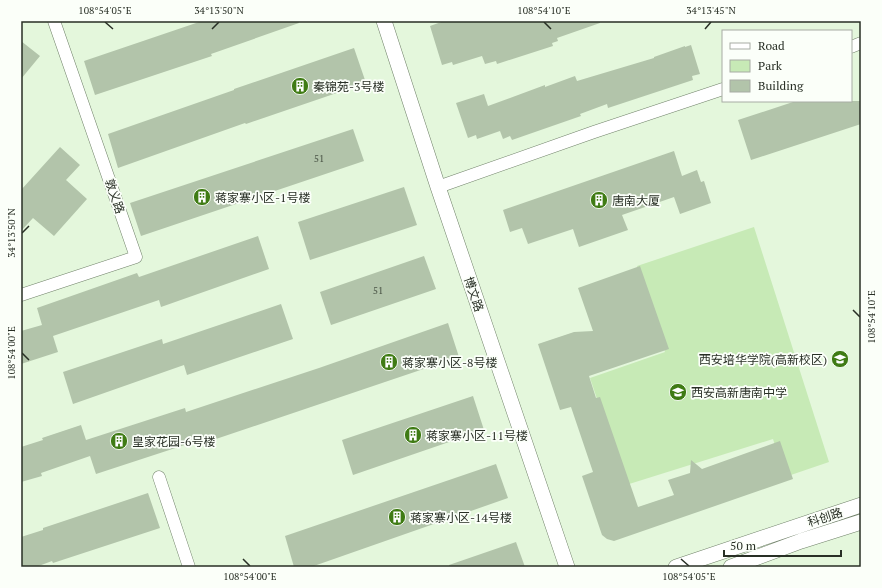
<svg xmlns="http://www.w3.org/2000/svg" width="882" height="588" viewBox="0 0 882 588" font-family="'PT Serif','Noto Sans SC',serif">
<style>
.green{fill:#c7eab6}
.building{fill:#b2c4aa}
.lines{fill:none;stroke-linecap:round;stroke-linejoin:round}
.minor-casing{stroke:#71826a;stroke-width:13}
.tertiary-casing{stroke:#71826a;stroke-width:16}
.minor{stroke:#fff;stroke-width:12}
.tertiary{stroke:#fff;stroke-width:15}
.ticks{fill:none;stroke:#282f25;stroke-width:1.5}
.labels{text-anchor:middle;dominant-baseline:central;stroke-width:3.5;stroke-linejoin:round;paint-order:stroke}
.number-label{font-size:10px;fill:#4a5446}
.poi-label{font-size:12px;fill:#282f25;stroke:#fbfff9;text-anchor:start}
.street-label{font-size:12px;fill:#282f25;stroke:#fbfff9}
.neatline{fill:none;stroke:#282f25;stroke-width:1.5}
.ticks-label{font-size:10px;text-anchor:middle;fill:#282f25}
</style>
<rect width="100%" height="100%" fill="#e4f7dc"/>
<path class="green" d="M754 227 829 462 785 477 773 439 626 485 590 378 665 352 637 266Z"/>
<path class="building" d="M202 21H298L299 23 211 54 212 56 95 95 84 61Z
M444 21H600V23L557 38 558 41 552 43 553 46 497 64 496 61 485 64 482 56 453 65 452 62 442 65 430 26Z
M21 41 40 56 21 79Z
M691 45 700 74 692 76 693 80 608 108 607 104 580 114 581 116 512 140 510 136 503 139 500 131 477 139 476 135 468 138 456 103 484 94 488 106 545 85V87L575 76 577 81 654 58V57L685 46V47Z
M354 48 366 83 246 124 245 123 118 168 108 134 234 90V89Z
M796 101H861V124L751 160 738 120Z
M353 129 364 161 141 236 130 203Z
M60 147 80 165 66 180 87 199 54 236 33 218 21 231V190Z
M674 151 682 176 697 170 701 182 704 181 711 203 680 214 674 197 622 215 628 230 579 247 573 229 528 244 522 228 510 232 503 210Z
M404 187 417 225 310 260 298 222Z
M258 236 269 269 161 307 159 300 53 336 58 352 21 364V331L42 325 37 308 137 273 139 277Z
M424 256 436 289 331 325 320 292Z
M640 266 669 349 589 376 596 398 600 397 638 507 674 495 668 480 690 473 691 460 702 469 780 441 793 479 614 541 607 539 602 535 582 476 593 472 571 407 560 410 538 344 574 332 593 331 578 288Z
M281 304 293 339 187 375 184 365 73 404 63 372 162 339 163 344Z
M448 323 459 357 207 442 206 438 96 474 90 456 41 473 42 476 21 482V447L43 440 42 438 81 425 86 440 185 408 186 412 319 368Z
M473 396 484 430 353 475 342 440Z
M496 464 508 498 311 567H294L285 536Z
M148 493 160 528 53 563 52 561 36 567H21V537L43 530V528Z
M516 542 525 567H449V565Z"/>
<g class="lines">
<defs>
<path id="minor" d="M851 47 861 43
M438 187 594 132 723 89
M21 295 136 257 54 21
M159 477 189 567"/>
<path id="tertiary" d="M384 21 438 187 567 567
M676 567 861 505
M731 567 801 541 861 522"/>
</defs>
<use href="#minor" class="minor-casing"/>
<use href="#tertiary" class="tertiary-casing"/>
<use href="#minor" class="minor"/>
<use href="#tertiary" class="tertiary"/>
</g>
<path class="ticks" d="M105 22 113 29M544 22 551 29M212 29 219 22M705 29 711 22M22 233 29 226M853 310 860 317M22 353 29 360M243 559 250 566M681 559 689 566"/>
<defs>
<symbol id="building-disc" viewBox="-11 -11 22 22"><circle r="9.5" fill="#3f7b14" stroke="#fbfff9"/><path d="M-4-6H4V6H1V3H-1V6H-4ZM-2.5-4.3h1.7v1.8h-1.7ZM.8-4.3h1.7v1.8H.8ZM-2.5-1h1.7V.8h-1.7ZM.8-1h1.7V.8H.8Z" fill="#fff"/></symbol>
<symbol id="university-disc" viewBox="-11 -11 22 22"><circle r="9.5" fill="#3f7b14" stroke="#fbfff9"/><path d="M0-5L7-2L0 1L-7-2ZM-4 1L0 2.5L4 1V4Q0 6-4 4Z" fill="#fff"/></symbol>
<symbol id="school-disc" viewBox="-11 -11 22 22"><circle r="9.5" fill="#3f7b14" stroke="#fbfff9"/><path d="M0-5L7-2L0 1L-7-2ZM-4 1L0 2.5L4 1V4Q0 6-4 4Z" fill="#fff"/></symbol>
</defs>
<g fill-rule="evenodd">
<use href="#building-disc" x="290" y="76" width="20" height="20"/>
<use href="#building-disc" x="192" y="187" width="20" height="20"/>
<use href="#building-disc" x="589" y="190" width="20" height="20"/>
<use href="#university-disc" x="830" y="349" width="20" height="20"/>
<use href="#building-disc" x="379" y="352" width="20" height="20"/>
<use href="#school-disc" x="668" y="382" width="20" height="20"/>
<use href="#building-disc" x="403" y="425" width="20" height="20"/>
<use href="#building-disc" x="109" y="431" width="20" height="20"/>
<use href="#building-disc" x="387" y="507" width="20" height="20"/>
</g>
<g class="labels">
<g class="number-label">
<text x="319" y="158">51</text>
<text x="378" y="290">51</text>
</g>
<g class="poi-label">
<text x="313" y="86">秦锦苑-3号楼</text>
<text x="215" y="197">蒋家寨小区-1号楼</text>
<text x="612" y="200">唐南大厦</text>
<text x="827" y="359" text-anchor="end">西安培华学院(高新校区)</text>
<text x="402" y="362">蒋家寨小区-8号楼</text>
<text x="691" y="392">西安高新唐南中学</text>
<text x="426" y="435">蒋家寨小区-11号楼</text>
<text x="132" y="441">皇家花园-6号楼</text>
<text x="410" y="517">蒋家寨小区-14号楼</text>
</g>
<g class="street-label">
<text transform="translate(115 196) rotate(71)">敦义路</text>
<text transform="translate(474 294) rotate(71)">博文路</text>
<text transform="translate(825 517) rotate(-18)">科创路</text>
</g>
</g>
<rect width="882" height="588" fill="none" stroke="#fbfff9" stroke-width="44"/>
<rect x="722" y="30" width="130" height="72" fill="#fbfff9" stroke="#a7aca4"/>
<rect x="730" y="43" width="20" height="6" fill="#ffffff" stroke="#a7aca4"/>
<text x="758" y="50" font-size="12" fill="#282f25">Road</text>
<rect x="730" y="60" width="20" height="12" fill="#c7eab6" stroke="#a7aca4"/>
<text x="758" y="70" font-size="12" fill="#282f25">Park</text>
<rect x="730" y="80" width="20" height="12" fill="#b2c4aa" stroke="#a7aca4"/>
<text x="758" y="90" font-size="12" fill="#282f25">Building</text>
<path d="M724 550v6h117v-6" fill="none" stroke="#282f25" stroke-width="2"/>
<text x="730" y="550" font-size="12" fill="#282f25" stroke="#fbfff9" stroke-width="3" paint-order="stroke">50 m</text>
<rect x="22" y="22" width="838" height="544" class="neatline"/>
<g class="ticks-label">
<text x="105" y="14">108°54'05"E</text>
<text x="219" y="14">34°13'50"N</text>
<text x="544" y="14">108°54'10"E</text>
<text x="711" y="14">34°13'45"N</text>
<text transform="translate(11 233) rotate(-90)" y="4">34°13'50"N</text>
<text transform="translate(871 317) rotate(-90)" y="4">108°54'10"E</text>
<text transform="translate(11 353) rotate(-90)" y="4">108°54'00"E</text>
<text x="250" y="580">108°54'00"E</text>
<text x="689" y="580">108°54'05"E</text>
</g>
</svg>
